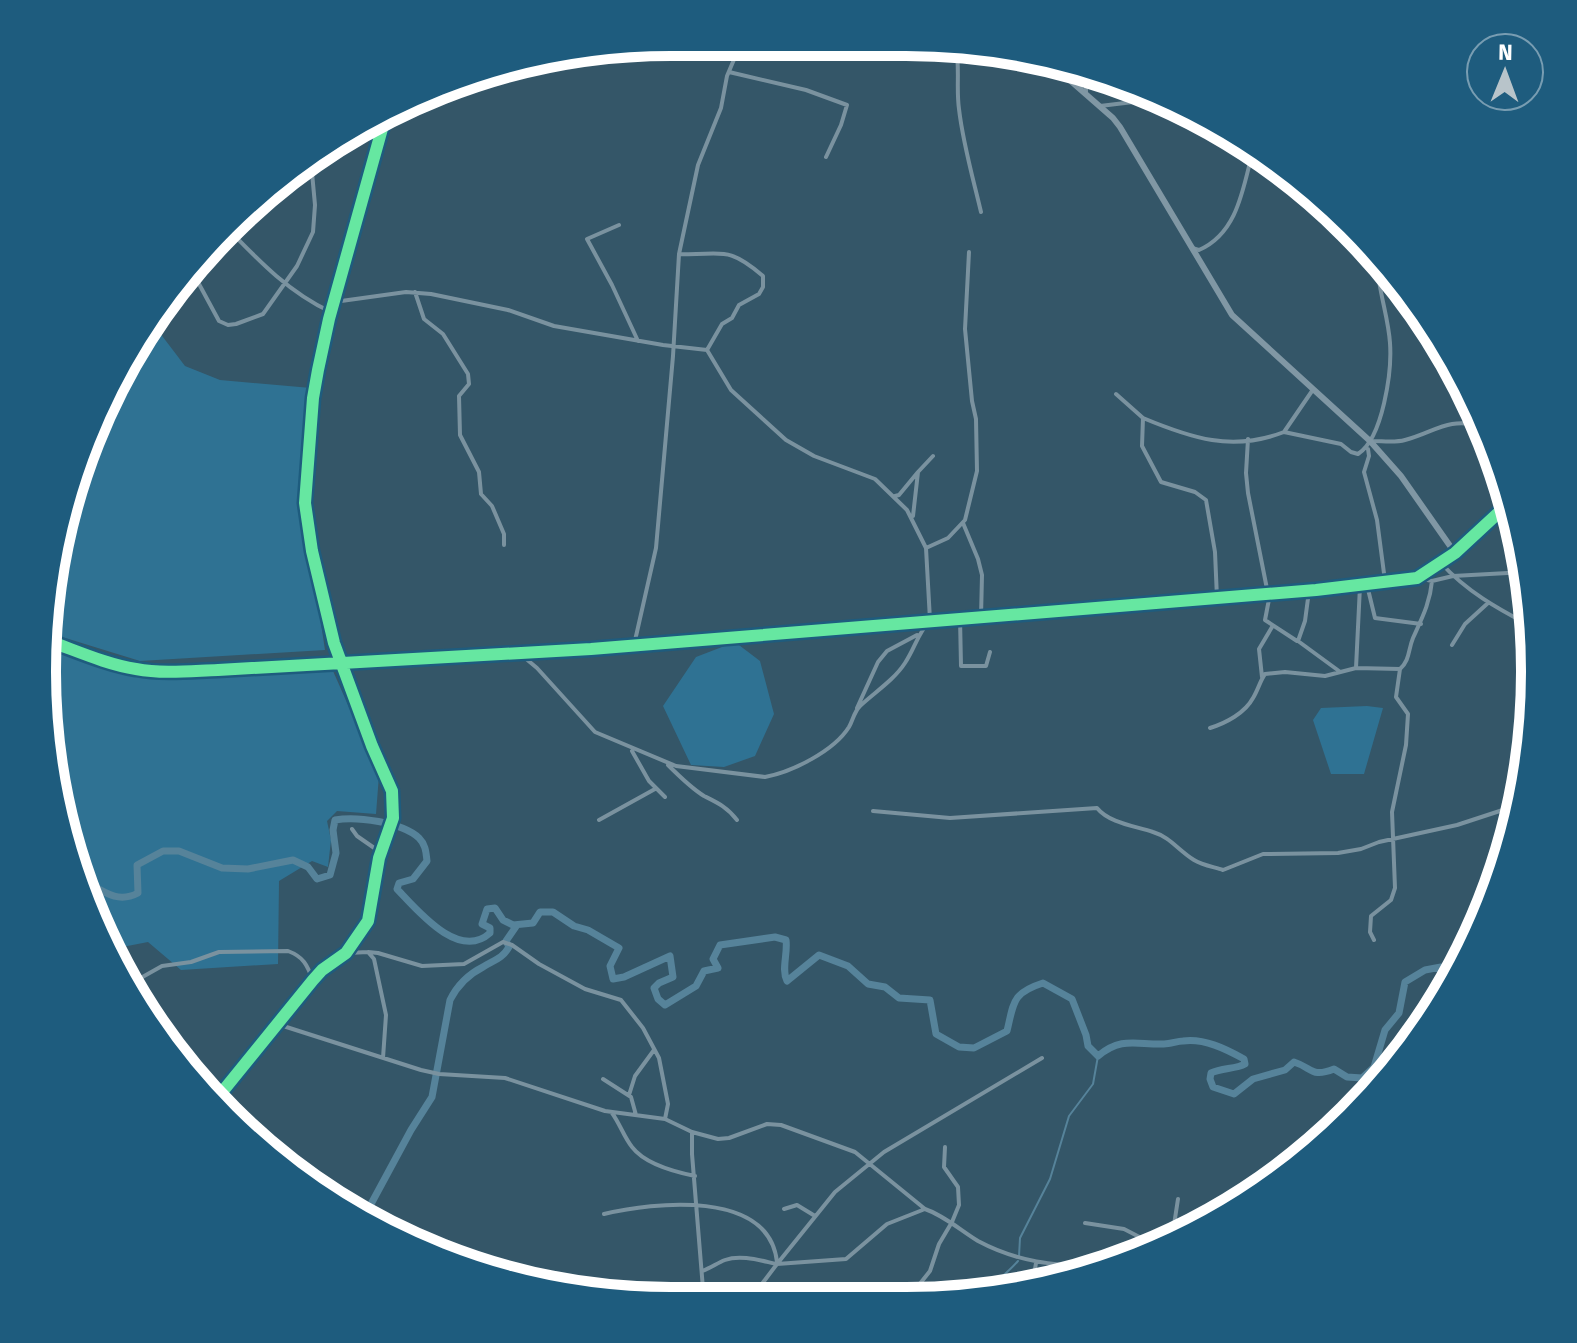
<svg xmlns="http://www.w3.org/2000/svg" width="1577" height="1343" viewBox="0 0 1577 1343" font-family="'Fira Sans',sans-serif">
<style>
.green{fill:#2f7293}
.lines{fill:none;stroke-linecap:round;stroke-linejoin:round}
.stream{stroke:#56839a;stroke-width:2}
.river{stroke:#56839a;stroke-width:7}
.street{stroke:#7a929f;stroke-width:4}
.secondary{stroke:#8097a4;stroke-width:6}
.cycleway-casing{stroke:#1e5c7e;stroke-width:17}
.cycleway{stroke:#66e7a1;stroke-width:12}
.rim{fill:none;stroke:#fff;stroke-width:10}
</style>
<rect width="100%" height="100%" fill="#345668"/>
<path class="green" d="M150 320 185 366 220 380 311 388 300 484 325 650 140 661 46 632 47 589 90 431Z
M735 642 760 661 774 714 755 756 724 767 691 765 663 706 696 657Z
M46 646 132 675 212 678 333 671 379 775 376 814 337 811 327 821 331 840 328 867 312 861 279 881 278 964 181 970 148 942 112 949 76 874 43 713Z
M1367 706 1383 708 1364 774H1331L1313 720 1321 708Z"/>
<g class="lines">
<path class="stream" d="M1019 1256 1020 1238 1050 1179 1069 1116 1093 1084 1098 1056
M986 1292C996 1280 1008 1273 1018 1261"/>
<path class="river" d="M77 877C98 886 114 906 138 893L137 865 163 851H179L222 868 248 869 293 860 308 867 317 879 330 875 336 853 333 830 335 820C356 816 402 822 419 838 426 845 426 853 427 861L413 879 399 883 397 889C418 911 459 961 490 933V928L482 924 487 909 495 908 503 920 513 925 533 923 540 912H553L574 926 588 930 619 948 610 966 613 979 624 977 670 956 673 977 659 983 654 988 658 999 665 1005 696 986 704 971 718 968 713 959 720 945 775 937 786 940C788 954 781 969 787 981L819 955 848 966 868 984 885 987 899 998 930 1000 936 1034 959 1047 974 1048 1007 1031C1014 1002 1012 993 1043 983L1072 999 1086 1035 1088 1046 1098 1056C1122 1036 1137 1045 1164 1044 1171 1044 1177 1041 1183 1041 1204 1038 1226 1049 1244 1059L1245 1064C1236 1069 1222 1068 1211 1073L1210 1079 1213 1087 1234 1094 1253 1079 1285 1070 1294 1062C1313 1068 1311 1078 1334 1069L1347 1077 1362 1078 1374 1067 1385 1030 1399 1013 1405 982 1425 970 1441 967 1447 987
M364 1217 411 1130 432 1097 450 1000C457 986 469 974 483 967 494 960 502 959 509 947L506 941 517 925"/>
<path class="street" d="M956 47C960 68 956 88 959 109 963 144 973 178 981 212
M729 72 806 90 847 105 841 125 826 157
M1086 93V77
M1100 106 1158 99
M619 225 587 239 612 285 638 341
M229 230C260 262 290 293 331 312
M1192 248 1199 250C1238 233 1243 188 1253 150
M679 254C721 256 726 244 763 276V287L759 294 739 305 732 318 722 324 707 350
M192 271 219 321 228 325 236 324 263 314 297 266 313 232 315 205 311 162
M415 292 424 319 443 334 468 374 469 384 459 396 460 435 479 472 481 494 492 506 504 534V545
M334 302 406 292 431 294 508 310 554 326 663 345 707 350 731 390 786 440 814 456 875 479 907 510 926 548 930 620C917 635 915 648 905 663 894 680 875 692 860 706 854 712 853 720 849 727 834 751 792 772 765 777L676 766 595 732 537 668 519 653
M1116 394 1143 418 1142 446 1161 482 1195 492 1206 500 1215 552 1217 598
M1143 418C1191 438 1232 452 1284 432L1312 391
M1284 432 1341 444 1351 452 1358 454C1383 438 1392 371 1390 343 1388 313 1376 286 1378 256
M1248 439 1246 473 1248 493 1268 594
M1372 441C1383 441 1395 443 1405 440 1436 432 1446 417 1482 426
M1368 449 1369 456 1364 472 1377 520 1385 581
M895 496 899 495 918 472
M913 516 918 472 933 456
M963 523 978 559 982 575 981 617
M926 548 948 538 965 520 977 471 976 419 972 401 965 329 969 252
M1441 563C1466 591 1498 609 1531 626
M1419 578 1432 581 1453 576 1526 572
M1367 585 1375 618 1421 624
M1309 591 1305 621 1298 641 1339 671
M1270 594 1265 620 1297 641
M960 618 961 666H986L990 652
M634 645 656 548 673 356 679 254 698 165 721 108 727 76 741 43
M1452 645 1465 624 1488 603
M1356 668 1360 586
M1400 669C1410 660 1408 650 1413 638 1422 618 1430 603 1432 581
M1262 677 1259 649 1272 627
M1522 684 1526 720 1533 719
M857 708 878 662 887 651 917 635
M1210 728C1226 723 1245 713 1253 698 1258 690 1260 681 1265 674L1285 672 1325 676 1356 668 1400 669 1396 697 1408 714 1406 745 1392 812 1395 888 1391 900 1371 916 1370 932 1374 940
M632 751 649 781 665 797
M668 765C679 776 691 788 704 796 718 803 727 807 737 820
M1511 808 1516 821
M873 811 950 818 1097 808C1109 823 1135 826 1153 832 1170 837 1179 851 1194 860 1202 865 1214 867 1223 870L1263 854 1338 853 1361 849 1379 842 1457 825 1518 805
M599 820 655 789
M352 829 357 836 380 852
M368 952 378 953 422 966 464 964 503 942 512 945 539 964 585 989 621 1000 643 1028 659 1058 668 1104 665 1119
M348 953 368 952 374 959 386 1015 383 1058
M130 984 162 966 191 962 219 952 288 951C304 957 307 965 313 980
M277 1024 421 1070 439 1074 505 1078 605 1111 665 1119 692 1132 718 1139 729 1138 767 1124 781 1125 855 1152 925 1209
M603 1079 631 1097 636 1115
M629 1095 635 1076 654 1050
M214 1102 313 980 322 970 346 953 368 921 379 858 393 818 392 791 372 746 334 643 312 551 305 503 313 398 318 370 329 319 387 111
M612 1113C620 1124 624 1137 632 1147 645 1164 675 1172 695 1176
M692 1132V1154L704 1301
M784 1209 797 1205 815 1216
M604 1214C653 1202 769 1189 777 1262
M1085 1223 1124 1229 1151 1243
M1172 1238 1178 1199
M1126 1260 1142 1246 1169 1240
M777 1264 835 1192 884 1152 1042 1058
M702 1271C711 1268 717 1263 725 1260 741 1254 762 1261 777 1264
M761 1284 769 1301
M1027 1284 1034 1275 1036 1263
M907 1300 930 1271 939 1244 952 1222 959 1205 958 1187 944 1167 945 1147
M749 1301 777 1264 846 1259 887 1224 925 1209C945 1216 960 1230 978 1241 1021 1264 1058 1265 1106 1268"/>
<path class="secondary" d="M1057 69 1113 118 1120 127 1232 315 1370 441 1401 476 1455 553
M46 640C75 650 105 664 136 669 163 674 190 671 218 670L591 649 1316 590 1417 578 1455 553 1509 503"/>
<defs>
<path id="cycleway" d="M46 640C75 650 105 664 136 669 163 674 190 671 218 670L591 649 1316 590 1417 578 1455 553 1509 503
M214 1102 313 980 322 970 346 953 368 921 379 858 393 818 392 791 372 746 334 643 312 551 305 503 313 398 318 370 329 319 387 111"/>
</defs>
<use href="#cycleway" class="cycleway-casing"/>
<use href="#cycleway" class="cycleway"/>
</g>
<path d="M0 0H1577V1343H0ZM671 56H906A615 615 0 0 1 1521 671V672A615 615 0 0 1 906 1287H671A615 615 0 0 1 56 672V671A615 615 0 0 1 671 56Z" fill="#1e5c7e" fill-rule="evenodd"/>
<path class="rim" d="M671 56H906A615 615 0 0 1 1521 671V672A615 615 0 0 1 906 1287H671A615 615 0 0 1 56 672V671A615 615 0 0 1 671 56Z"/>
<g transform="translate(1505 72) rotate(1)"><circle r="38" fill="#1e5c7e" stroke="#789db2" stroke-width="2"/>
<path d="M0-6L14 30L0 20L-14 30Z" fill="#b8c4ca"/>
<text y="-12" font-size="22" font-weight="bold" text-anchor="middle" fill="#ffffff">N</text>
</g>
</svg>
